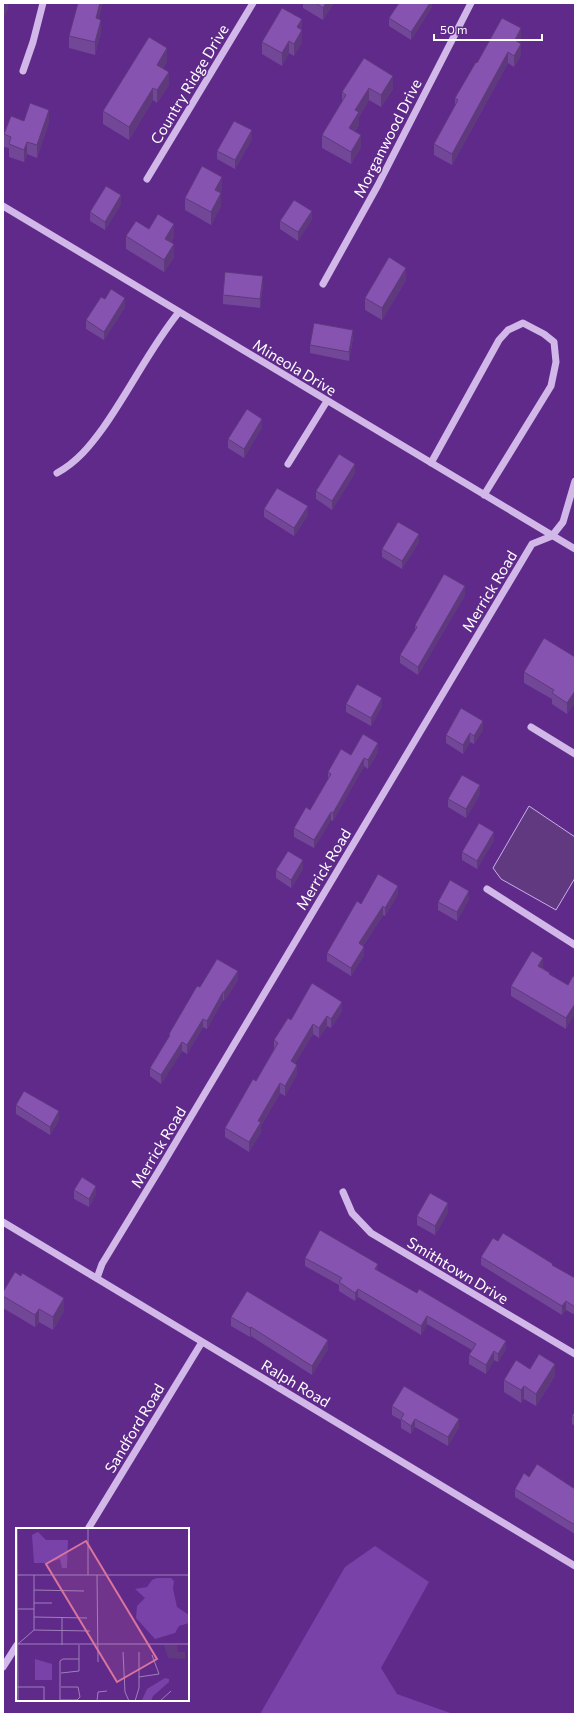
<svg xmlns="http://www.w3.org/2000/svg" width="578" height="1717" viewBox="0 0 578 1717" font-family="Commissioner,sans-serif">
<style>
.green{fill:#7942a8}
.water{fill:#603980;stroke:#ccade9}
.lines{fill:none;stroke-linecap:round;stroke-linejoin:round}
.minor{stroke:#d2b8e9;stroke-width:7}
.wall{fill:#734798}
.shaded-wall{fill:#5e3a7c}
.building{fill:#8653b1;stroke:#5e3a7c}
.labels{text-anchor:middle;dominant-baseline:central;stroke-width:3;stroke-linejoin:round;paint-order:stroke}
.street-label{font-size:15px;fill:#fff;stroke:#5f2a8a}
.inset-road{fill:none;stroke:#9f7fb9;stroke-width:1}
.view{fill:#da749d;fill-opacity:0.15;stroke:#da749d;stroke-width:2}
.inset-edge{fill:none;stroke:#fff;stroke-width:2}
</style>
<rect width="100%" height="100%" fill="#5f2a8a"/>
<path class="green" d="M375 1546 429 1582 381 1668 397 1694 453 1714H260L345 1567Z"/>
<path class="water" d="M529 806 575 837V878L556 910 501 879 493 868Z"/>
<g class="lines">
<path class="minor" d="M23 71 33 42 43 3
M147 179 253 3
M3 206 575 549
M323 284 378 185 471 3
M431 463 499 340 508 330 523 323 544 334 554 342 556 362 551 386 484 495
M288 464 327 401
M57 473C77 462 90 446 103 428 130 390 150 348 179 312
M531 727 575 754
M487 889 575 945
M343 1192 352 1213 371 1233 575 1354
M3 1222 575 1566
M97 1278 102 1264 161 1167 532 544 552 536 563 522 575 481
M88 1529 202 1342
M3 1667 17 1645"/>
</g>
<path class="wall" d="M303 3H334L323 20 303 8Z
M432 3V7L411 40 389 26V18Z
M99 19 101 32 95 55 69 48V36Z
M302 19V42L294 56 289 53 282 66 262 54V42Z
M521 40 519 43 521 55 514 67 508 63 452 165 434 155V144L455 106V98L477 63Z
M364 58 393 89 381 107 369 100 359 117V124L355 131 361 147 351 164 322 148V135L342 101V92Z
M167 61 163 68 169 85 157 103 153 100 129 140 103 124V111Z
M24 121 49 122 37 158 27 154 24 162 9 157V148L4 147V134Z
M252 139 235 169 217 159V151Z
M222 190 220 193 221 206 211 225 185 210V198Z
M121 204 105 230 90 221V212Z
M312 219 298 241 280 229V221Z
M149 229 174 236 171 242 174 257 164 272 126 249V236Z
M406 280 382 320 365 310V298Z
M263 284 260 308 223 304V295Z
M105 299 125 307 104 340 86 329V320Z
M353 338 349 361 310 353V345Z
M262 427 244 458 228 448V439Z
M355 473 332 510 316 499V491Z
M264 509 308 515 294 536 264 517Z
M419 542 402 569 382 557V549Z
M465 595 418 675 400 663V655L415 632V625Z
M575 657V702L567 714 552 704V699L524 683V672Z
M346 704 382 706 371 726 346 712Z
M483 730 474 744 470 742 463 754 446 743V735Z
M378 752 368 769 364 766 333 821 331 820 314 848 294 837V828L310 810 328 779V772L351 755Z
M480 794 466 818 448 807V799Z
M575 796V807L574 806V798Z
M494 840 477 869 462 860V852Z
M303 869 291 888 276 878V870Z
M398 894 385 916 383 915 363 946 364 955 351 976 327 961V953L361 904Z
M469 899 457 921 438 910V902Z
M543 968 550 974 568 985 566 1029 511 996V986Z
M238 980 224 1001 223 1000 207 1029 203 1027 187 1054 182 1051 161 1084 150 1076V1068L169 1037V1034L200 987Z
M342 1011 331 1028 327 1026 319 1038 313 1034 295 1063 297 1074 285 1096 280 1093 261 1126V1132L249 1152 225 1137V1128L256 1081 274 1049V1040L291 1020Z
M16 1105 59 1120 50 1135 16 1114Z
M74 1190 96 1194 89 1207 74 1199Z
M448 1212 435 1235 417 1225V1216Z
M498 1241 553 1266 575 1278V1315L566 1310 562 1315 481 1265V1257Z
M305 1258 378 1271 506 1349 498 1362 494 1360 486 1374 469 1364V1355L472 1350 427 1324 421 1335 358 1297 355 1301 339 1291V1285L305 1266Z
M3 1292 64 1311 53 1330 39 1322 35 1327 3 1308Z
M231 1317 328 1349 312 1375 251 1336 250 1337 231 1326Z
M530 1369 555 1376 536 1406 524 1399 521 1403 504 1392V1380Z
M392 1406 459 1427 448 1446 415 1427 411 1434 401 1428V1420L392 1415Z
M575 1411V1426L572 1424V1416Z
M529 1477 575 1489V1534L515 1497V1489Z"/>
<path class="shaded-wall" d="M5 3H8V10L3 19V7Z
M100 3H103L96 31V18Z
M326 3H334L323 20V8Z
M430 3H432V7L411 40V32Z
M302 19V42L294 56V44L297 27Z
M101 20V32L95 55V42Z
M521 28V40L515 52V40Z
M289 41V53L282 66V53Z
M521 44V55L514 67V56Z
M167 48V61L157 77V65Z
M508 52V63L452 165V154Z
M169 72V85L157 103V90Z
M393 76V89L381 107V95Z
M153 88V100L129 140V127Z
M369 88V100L359 117V124L349 141V128L355 110Z
M49 110V122L37 158V145Z
M252 130V139L235 169V160Z
M361 135V147L351 164V152Z
M27 142V154L24 162V150Z
M222 177V190L215 202V190Z
M221 193V206L211 225V212Z
M121 195V204L105 230V222Z
M312 211V219L298 241V232Z
M174 224V236L165 251V239Z
M174 244V257L164 272V260Z
M406 268V280L382 320V308Z
M263 276V284L260 308V299Z
M125 298V307L104 340V332Z
M353 330V338L349 361V352Z
M262 419V427L244 458V449Z
M355 464V473L332 510V501Z
M308 506V515L294 536V528Z
M419 534V542L402 569V561Z
M465 586V595L418 675V667Z
M575 691V702L567 714V703Z
M382 698V706L371 726V718Z
M483 721V730L474 744V736Z
M470 733V742L463 754V745Z
M378 743V752L368 769V760Z
M364 758V766L333 821V813Z
M480 785V794L466 818V809Z
M331 812V820L314 848V840Z
M494 832V840L477 869V861Z
M303 860V869L291 888V880Z
M398 886V894L385 916V908Z
M469 891V899L457 921V912Z
M383 906V915L359 952V943Z
M364 947V955L351 976V968Z
M543 958V968L538 966Z
M238 971V980L224 1001V992Z
M223 992V1000L207 1029V1021Z
M342 1002V1011L331 1028V1019Z
M575 1004V1014L566 1029V1018Z
M327 1016V1026L319 1038V1028Z
M203 1019V1027L187 1054V1045Z
M313 1024V1034L291 1070V1061Z
M182 1042V1051L161 1084V1075Z
M297 1065V1074L285 1096V1086Z
M280 1083V1093L261 1126V1132L249 1152V1142L258 1121Z
M59 1111V1120L50 1135V1127Z
M96 1186V1194L89 1207V1199Z
M448 1203V1212L435 1235V1226Z
M378 1264V1272L375 1269Z
M358 1289V1297L355 1301V1293Z
M64 1298V1311L53 1330V1317Z
M566 1301V1310L562 1315V1306Z
M39 1309V1322L35 1327V1315Z
M427 1316V1324L421 1335V1326Z
M251 1327V1336L250 1337V1328Z
M328 1340V1349L312 1375V1366Z
M506 1341V1349L498 1362V1354Z
M494 1351V1360L486 1374V1365Z
M555 1364V1376L536 1406V1394Z
M524 1386V1399L521 1403V1390Z
M415 1419V1427L411 1434V1426Z
M459 1419V1427L448 1446V1437Z"/>
<path class="building" d="M78 3H100L96 18 101 20 95 42 69 36Z
M316 3H326L323 8Z
M399 3H430L411 32 389 18Z
M282 8 302 19 297 27 302 30 294 44 289 41 282 53 262 42Z
M502 18 521 28 515 40 521 44 514 56 508 52 452 154 434 144 458 100 455 98 476 62 477 63Z
M149 37 167 48 157 65 169 72 157 90 153 88 129 127 103 111Z
M364 58 393 76 381 95 369 88 355 110 359 112 349 128 361 135 351 152 322 135 346 95 342 92Z
M30 103 49 110 37 145 27 142 24 150 9 144 11 137 4 134 11 116 24 121Z
M234 121 252 130 235 160 217 151Z
M202 166 222 177 215 190 221 193 211 212 185 198Z
M106 186 121 195 105 222 90 212Z
M294 200 312 211 298 232 280 221Z
M158 214 174 224 165 239 174 244 164 260 126 236 136 221 149 229Z
M389 257 406 268 382 308 365 298Z
M225 272 263 276 260 299 223 295Z
M111 289 125 298 104 332 86 320 101 297 105 299Z
M314 323 353 330 349 352 310 345Z
M247 409 262 419 244 449 228 439Z
M339 454 355 464 332 501 316 491Z
M277 488 308 506 294 528 264 509Z
M398 522 419 534 402 561 382 549Z
M444 574 465 586 418 667 400 655 417 627 415 625Z
M544 638 575 657V691L567 703 552 693 554 690 524 672Z
M357 684 382 698 371 718 346 704Z
M461 708 483 721 474 736 470 733 463 745 446 735Z
M363 734 378 743 368 760 364 758 333 813 331 812 314 840 294 828 306 807 310 810 331 774 328 772 341 749 351 755Z
M462 775 480 785 466 809 448 799Z
M479 823 494 832 477 861 462 852Z
M288 851 303 860 291 880 276 870Z
M378 874 398 886 385 908 383 906 359 943 364 947 351 968 327 953 357 901 361 904Z
M450 880 469 891 457 912 438 902Z
M532 951 543 958 538 966 550 973 549 974 568 985 573 976 575 977V1004L566 1018 511 986Z
M217 959 238 971 224 992H223L207 1021 203 1019 187 1045 182 1042 161 1075 150 1068 170 1035 169 1034 197 986 200 987Z
M312 983 342 1002 331 1019 327 1016 319 1028 313 1024 291 1061 297 1065 285 1086 280 1083 258 1121 261 1122 249 1142 225 1128 253 1079 256 1081 278 1043 274 1040 288 1018 291 1020Z
M24 1091 59 1111 50 1127 16 1105Z
M82 1177 96 1186 89 1199 74 1190Z
M430 1193 448 1203 435 1226 417 1216Z
M320 1230 378 1264 375 1269 417 1293 419 1289 506 1341 498 1354 494 1351 486 1365 469 1355 476 1344 427 1316 421 1326 358 1289 355 1293 339 1282 342 1278 305 1258Z
M503 1233 553 1264 552 1265 575 1278V1307L566 1301 562 1306 481 1257 493 1238 498 1241Z
M15 1272 21 1276 22 1273 64 1298 53 1317 39 1309 35 1315 3 1296V1292Z
M247 1291 328 1340 312 1366 251 1327 250 1328 231 1317Z
M539 1354 555 1364 536 1394 524 1386 521 1390 504 1380 516 1360 530 1369Z
M404 1386 459 1419 448 1437 415 1419 411 1426 401 1419 404 1414 392 1406Z
M575 1411V1418L572 1416Z
M537 1464 575 1489V1525L515 1489 524 1473 529 1477Z"/>
<g class="labels">
<g class="street-label">
<text transform="translate(189 84) rotate(-59)">Country Ridge Drive</text>
<text transform="translate(387 138) rotate(-63)">Morganwood Drive</text>
<text transform="translate(295 367) rotate(31)">Mineola Drive</text>
<text transform="translate(489 591) rotate(-59)">Merrick Road</text>
<text transform="translate(323 869) rotate(-59)">Merrick Road</text>
<text transform="translate(158 1147) rotate(-59)">Merrick Road</text>
<text transform="translate(458 1270) rotate(31)">Smithtown Drive</text>
<text transform="translate(296 1383) rotate(31)">Ralph Road</text>
<text transform="translate(134 1428) rotate(-59)">Sandford Road</text>
</g>
</g>
<g transform="translate(16 1528)">
<rect width="173" height="173" fill="#5f2a8a"/>
<path d="M22 4 30 12H52L51 40H46L44 31 31 35H18L16 7ZM141 50H155L158 53 157 61 161 79 173 87V95L163 98 159 105 139 111 120 90 121 78 129 70 119 61 131 59 136 52ZM19 131 36 136V152H19ZM149 150 153 151V154L137 168 135 173 126 172 131 161Z" fill="#7942a8"/>
<path d="M148 117H161L162 124H169V131L152 130Z" fill="#603980"/>
<path class="inset-road" d="M1 0 2 173M0 47H173M18 47V102M72 47V0M81 47 82 134M18 62 68 63M18 75H36M1 81H18M18 89 71 90M46 89V117M18 102 74 103M2 116H173M2 116 18 102M107 124 109 164 113 173M45 145 63 143V117M123 149 143 146 136 127M0 159H28V173M44 172H61L64 169 62 159H45M44 173V133L47 131H63M81 173 82 164 91 163M119 173 123 160V124M144 173 155 163"/>
<path class="view" d="M70 13 141 131 101 154 30 36Z"/>
<rect width="173" height="173" class="inset-edge"/>
</g>
<rect width="578" height="1717" fill="none" stroke="#ffffff" stroke-width="8"/>
<path d="M434 34v6h108v-6" fill="none" stroke="#ffffff" stroke-width="2"/>
<text x="440" y="34" font-size="12" fill="#ffffff" stroke="#5f2a8a" stroke-width="3" paint-order="stroke">50 m</text>
</svg>
